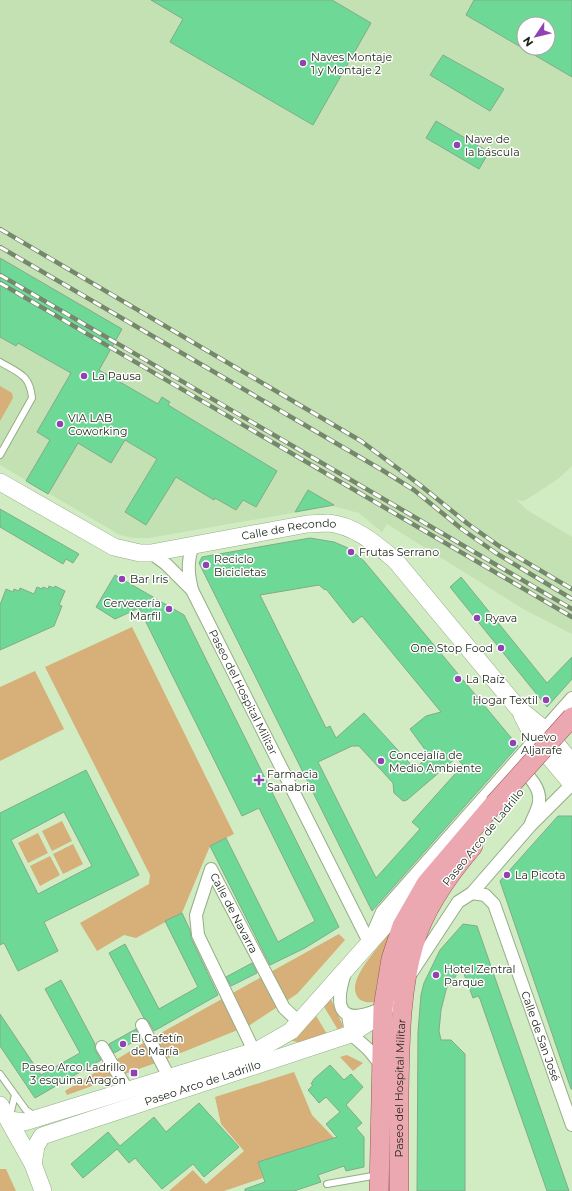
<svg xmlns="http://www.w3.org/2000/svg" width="572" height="1191" viewBox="0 0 572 1191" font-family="Montserrat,sans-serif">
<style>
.built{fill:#c3e1b2;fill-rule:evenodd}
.green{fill:#d6af79}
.building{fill:#6ed996;stroke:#80aa8d;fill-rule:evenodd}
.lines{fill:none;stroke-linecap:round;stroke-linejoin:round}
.lane-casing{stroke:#94ad86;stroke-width:8}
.street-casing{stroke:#94ad86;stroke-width:14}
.secondary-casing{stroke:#94ad86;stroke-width:18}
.primary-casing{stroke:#9b5457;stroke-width:20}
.lane{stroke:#fff;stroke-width:6}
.street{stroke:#fff;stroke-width:12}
.secondary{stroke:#fff;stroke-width:17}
.primary{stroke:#eca8b0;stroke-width:19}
.rail-casing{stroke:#76886c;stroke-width:4.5}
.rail{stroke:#fff;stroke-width:3;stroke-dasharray:9;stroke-linecap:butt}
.primary-bridge-casing{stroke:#9b5457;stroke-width:20;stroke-linecap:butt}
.primary-bridge{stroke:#eca8b0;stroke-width:19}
.poi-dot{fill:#9142b2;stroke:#fff;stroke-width:1.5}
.labels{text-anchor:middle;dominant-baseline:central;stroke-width:3;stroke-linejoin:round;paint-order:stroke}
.poi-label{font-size:11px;fill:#1a2415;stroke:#fff;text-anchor:start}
.street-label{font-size:11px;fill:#1a2415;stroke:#fff}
</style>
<rect width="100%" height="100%" fill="#d1ecc2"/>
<path class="built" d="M0 0H572V466L558 479 524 501 517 500 527 510 572 537V634L525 610 387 524 382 532 359 513 332 506 149 538H133L120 535 0 465ZM524 24H548V48H524Z"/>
<path class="green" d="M0 386 12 393 13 398 0 421Z
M132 627 234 834 210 846 182 913 136 938 124 935 97 951 80 923 149 884 150 875 45 667Z
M35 671 64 729 0 761V687Z
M62 821 72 841 52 851 42 831Z
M38 833 48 853 28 863 18 843Z
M73 844 83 864 63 874 53 854Z
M50 856 60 875 40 886 30 866Z
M391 930 377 983 375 1002C367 1003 359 1002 356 994 349 976 381 946 391 930Z
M339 934 345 940 297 994 250 1025 161 1061 67 1095 65 1091 150 1039Z
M330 997 343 1026 338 1030 323 1005Z
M315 1014 327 1034 302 1043 288 1040Z
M347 1055 363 1063 353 1071 340 1057Z
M294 1072 312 1115 334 1138 258 1163 263 1178 224 1191H169L193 1170 206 1184 244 1151 221 1124 215 1097Z
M0 1169H6L16 1191H0Z"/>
<path class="building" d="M151 0H332L371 23 313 125 170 42 183 19Z
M474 0H572V77L466 15ZM524 24H548V48H524Z
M443 55 504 89 490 111 430 75Z
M436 121 489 152 479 169 426 138Z
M0 258 122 329 99 370 158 404 162 397 170 402 168 405 277 471 256 507 243 500 236 510 215 498 214 500 176 477 146 525 125 512 157 459 125 440 111 463 78 443 48 494 26 481 50 440 37 432 71 373 18 343 16 346 0 337Z
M308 490 334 505 295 512Z
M0 509 79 554 73 563 66 559 63 564 0 527Z
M310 538 334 542 348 548 364 561 518 746 372 911 199 563 202 557ZM319 585 325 590 326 589 353 623 362 616 441 712 426 716 410 729 429 755 415 769 364 713 336 738 330 726 326 728 260 595ZM352 746H359L393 783 394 793 403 801 407 800 456 758 463 765 412 822 420 829 376 878 318 762Z
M115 575 184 615 339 927 305 948 270 965 210 846 226 838 278 942 315 921 259 808 242 816 139 608 115 619 96 607Z
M461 577 547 683 572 657V679L547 707 450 587Z
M49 586 54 588 55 586 65 591 59 605 62 606 54 626 0 650V605L6 589 13 592 14 589 19 591 20 588 34 594 37 587 42 589 43 587 48 589Z
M86 770 139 875 44 922 58 951 18 971 4 943 0 945V813ZM64 812 92 866 38 894 11 840Z
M558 816H572V1089H571L500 881Z
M182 913 190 930 191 938 218 995 154 1031 149 1022 144 1018 109 953 125 944 159 1009 198 987 165 921Z
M463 924 477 926 569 1191H547L480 999 478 996 473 998 461 966 453 981 450 979 446 990 441 1010 439 1031 441 1040H451L465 1054V1191H417L418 1032 421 995 424 983 440 950Z
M252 963 257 973 231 986 226 977Z
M61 980 95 1044V1050L101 1060 35 1098 0 1046V1014L41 1075 80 1053 45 989Z
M136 1029 140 1038 114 1053 109 1044Z
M330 1065 344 1080 351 1074 363 1087 346 1105 362 1123 356 1128 364 1137V1167L346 1171 344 1166 318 1175 321 1182 294 1191H245V1189L265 1182 258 1162 337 1137 326 1124 340 1112 326 1097 319 1103 308 1090 313 1085 311 1084 314 1079Z
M199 1103 239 1147 204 1177 193 1164 162 1189 135 1158 129 1163 117 1149 83 1178 71 1164 108 1132 120 1146 154 1117 166 1132Z"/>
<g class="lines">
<defs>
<path id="lane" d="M0 362C19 373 30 375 32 398L0 455
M0 1074 26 1110 35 1116
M10 1115 15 1095
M327 1184 378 1175"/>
<g id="street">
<path id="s1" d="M193 545C187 562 188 573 192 590L370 944"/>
<path d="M151 553 166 564 192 590"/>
<path d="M517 770C529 772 541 790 539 802 538 809 534 816 531 823"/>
<path id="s2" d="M472 893 485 895 494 904 572 1125"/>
<path d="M372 935 382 912 572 698"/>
<path d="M412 972 458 902 472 893 530 826 572 784"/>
<path d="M345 973C334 1007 339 1026 378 1010"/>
<path d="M348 1015 351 1034 368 1049 381 1065"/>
<path d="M142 1025 169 1077"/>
<path d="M102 1047 128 1091"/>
<path id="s3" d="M254 1051 198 935 196 915 211 869 284 1008 299 1022"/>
</g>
<g id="secondary">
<path id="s4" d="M0 482 114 547 140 553H151L307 524C314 524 321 523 328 523 354 525 376 544 395 560L518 708 544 729 572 763"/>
<path d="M522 715 535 740 572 784"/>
<path d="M0 1105 33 1164 43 1191"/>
<path d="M9 1120 25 1122 258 1050 291 1031 403 905 420 890"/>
<path id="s5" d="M33 1164 36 1146 42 1136 351 1034 374 1019 389 1004"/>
</g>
<g id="primary">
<path d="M379 1191 383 1008 391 959 402 926 426 884 494 804"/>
<path id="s6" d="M399 1191C399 1158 399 1124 399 1091 400 1042 400 991 414 944 425 907 449 874 473 846"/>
</g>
</defs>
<use href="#lane" class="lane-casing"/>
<use href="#street" class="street-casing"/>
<use href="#secondary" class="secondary-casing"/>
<use href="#primary" class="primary-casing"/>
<use href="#lane" class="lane"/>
<use href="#street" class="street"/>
<use href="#secondary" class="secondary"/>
<use href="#primary" class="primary"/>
<defs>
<path id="rail" d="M0 229 361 441 420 485 468 524 499 546 572 589
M0 247 382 470 414 490 463 530 496 553 572 599
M0 275 572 609
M0 283 572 617"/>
</defs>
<use href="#rail" class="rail-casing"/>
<use href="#rail" class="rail"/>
<defs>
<path id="primary-bridge" d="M494 804 572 717"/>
</defs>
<use href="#primary-bridge" class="primary-bridge-casing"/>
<use href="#primary-bridge" class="primary-bridge"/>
</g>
<g class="poi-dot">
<circle cx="303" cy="63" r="4"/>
<circle cx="457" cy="145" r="4"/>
<circle cx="84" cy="376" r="4"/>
<circle cx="60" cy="424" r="4"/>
<circle cx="351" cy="552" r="4"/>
<circle cx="206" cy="565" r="4"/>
<circle cx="122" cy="579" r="4"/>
<circle cx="169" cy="609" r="4"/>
<circle cx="477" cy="618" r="4"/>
<circle cx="501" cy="648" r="4"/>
<circle cx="458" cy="679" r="4"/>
<circle cx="546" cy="700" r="4"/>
<circle cx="513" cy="743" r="4"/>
<circle cx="381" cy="761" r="4"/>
<path d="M257 774h4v4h4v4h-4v4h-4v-4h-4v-4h4z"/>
<circle cx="507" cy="875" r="4"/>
<circle cx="436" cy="975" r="4"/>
<circle cx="123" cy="1044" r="4"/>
<rect x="130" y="1069" width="8" height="8" rx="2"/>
</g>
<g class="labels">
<g class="poi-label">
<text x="311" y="57">Naves Montaje<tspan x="311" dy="13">1 y Montaje 2</tspan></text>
<text x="465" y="139">Nave de<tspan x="465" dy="13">la báscula</tspan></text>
<text x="92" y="376">La Pausa</text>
<text x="68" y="418">VIA LAB<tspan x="68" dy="13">Coworking</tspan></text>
<text x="359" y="552">Frutas Serrano</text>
<text x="214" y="559">Reciclo<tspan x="214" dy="13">Bicicletas</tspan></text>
<text x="130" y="579">Bar Iris</text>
<text x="161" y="603" text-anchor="end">Cervecería<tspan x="161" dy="13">Marfil</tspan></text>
<text x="485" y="618">Ryava</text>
<text x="493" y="648" text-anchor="end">One Stop Food</text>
<text x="466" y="679">La Raíz</text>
<text x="538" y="700" text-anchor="end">Hogar Textil</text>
<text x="521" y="737">Nuevo<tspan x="521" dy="13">Aljarafe</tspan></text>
<text x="389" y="755">Concejalía de<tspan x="389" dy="13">Medio Ambiente</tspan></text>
<text x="267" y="774">Farmacia<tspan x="267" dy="13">Sanabria</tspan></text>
<text x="515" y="875">La Picota</text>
<text x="444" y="969">Hotel Zentral<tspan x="444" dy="13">Parque</tspan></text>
<text x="131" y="1038">El Cafetín<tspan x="131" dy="13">de María</tspan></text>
<text x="126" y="1067" text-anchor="end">Paseo Arco Ladrillo<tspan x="126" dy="13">3 esquina Aragón</tspan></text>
</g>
<g class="street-label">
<text stroke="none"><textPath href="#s4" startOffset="309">Calle de Recondo</textPath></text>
<text stroke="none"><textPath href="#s1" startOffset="160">Paseo del Hospital Militar</textPath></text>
<text transform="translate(483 837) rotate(-51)">Paseo Arco de Ladrillo</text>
<text stroke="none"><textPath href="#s3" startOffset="247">Calle de Navarra</textPath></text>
<text stroke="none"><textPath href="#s2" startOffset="166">Calle de San José</textPath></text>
<text stroke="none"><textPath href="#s5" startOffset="199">Paseo Arco de Ladrillo</textPath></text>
<text stroke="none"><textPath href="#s6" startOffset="103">Paseo del Hospital Militar</textPath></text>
</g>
</g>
<g transform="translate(536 36) rotate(235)"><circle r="19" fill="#ffffff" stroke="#a3a7a1"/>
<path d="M0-3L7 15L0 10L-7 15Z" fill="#9142b2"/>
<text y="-6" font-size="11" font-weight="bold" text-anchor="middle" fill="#1a2415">N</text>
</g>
</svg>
